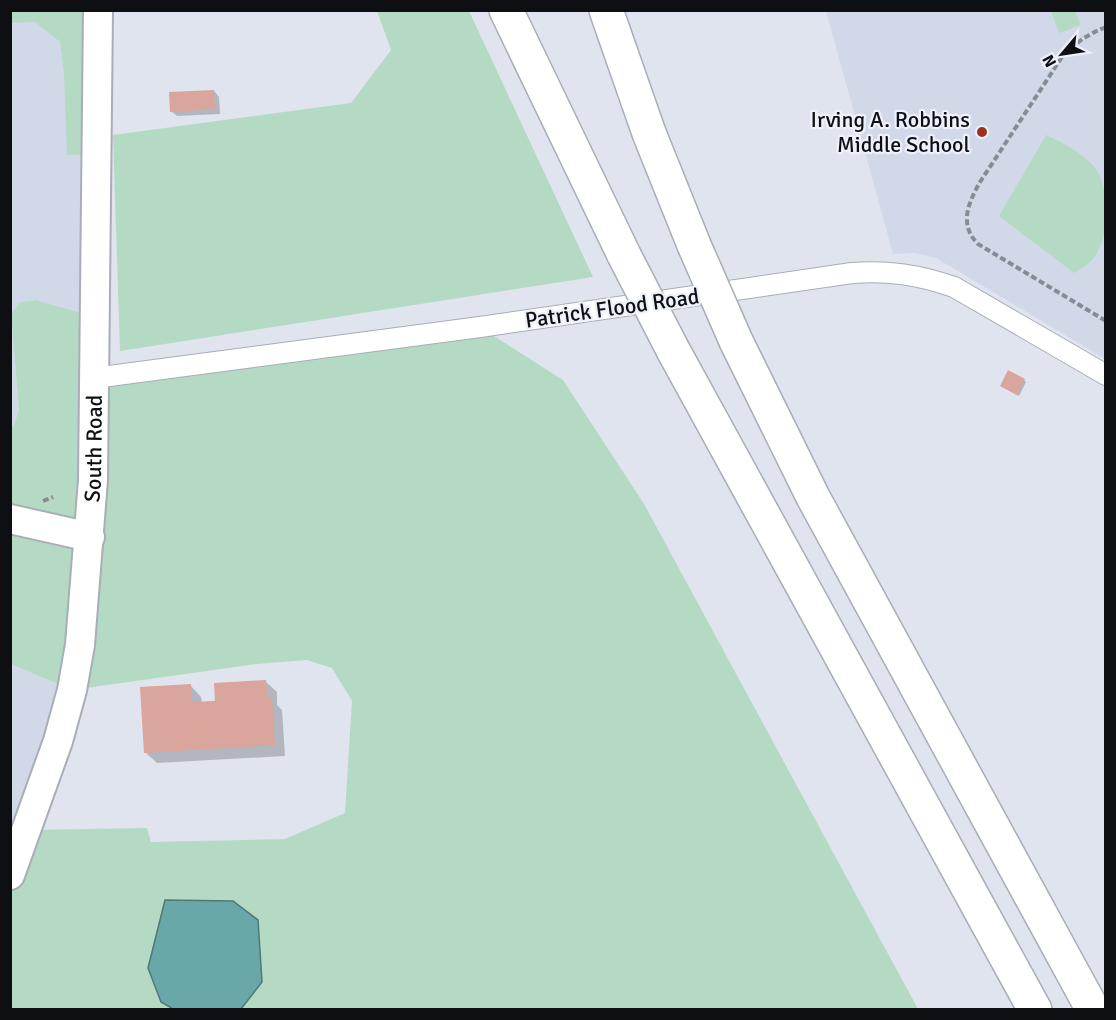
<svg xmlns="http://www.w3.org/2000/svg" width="1116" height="1020" viewBox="0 0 1116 1020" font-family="Signika,sans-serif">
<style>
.built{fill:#d1d9e9}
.green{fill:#b4dac3}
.water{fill:#6aa7a8;stroke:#4e797b;stroke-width:1.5}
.shadow{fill:#0003}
.building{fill:#d9a59c}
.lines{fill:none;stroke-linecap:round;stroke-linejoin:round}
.street-casing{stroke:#a8adb6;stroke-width:22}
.secondary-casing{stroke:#a8adb6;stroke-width:32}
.highway-casing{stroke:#a8adb6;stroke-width:36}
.path{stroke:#888b92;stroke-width:4;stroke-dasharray:6 3;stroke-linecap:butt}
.street{stroke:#fff;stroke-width:20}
.secondary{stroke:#fff;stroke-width:28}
.highway{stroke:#fff;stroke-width:33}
.highway-bridge-casing{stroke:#a8adb6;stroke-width:36;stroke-linecap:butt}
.highway-bridge{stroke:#fff;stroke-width:33}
.poi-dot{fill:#9b311e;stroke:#edf1fb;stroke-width:2}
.labels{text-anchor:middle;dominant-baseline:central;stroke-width:4.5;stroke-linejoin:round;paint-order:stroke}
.poi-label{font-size:22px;fill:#0d0f12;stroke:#edf1fb;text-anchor:end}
.street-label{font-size:22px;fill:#0d0f12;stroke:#edf1fb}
</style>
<rect width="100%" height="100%" fill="#e0e4ee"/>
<path class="built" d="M826 11H1105V359L936 258 915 253 893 254Z
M35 22 60 42 64 75 96 154 95 317 36 300 20 302 11 314 19 410 14 425 11 428V23Z
M11 664 72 690 11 875Z"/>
<path class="green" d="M10 11H98L96 154 67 155 64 75 60 42 35 22 11 23Z
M377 11H469L593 277 120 351 113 135 351 103 391 50Z
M1051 11H1075L1081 25 1059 33Z
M1046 135C1064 143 1087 155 1098 172 1110 195 1110 245 1089 263 1085 267 1079 270 1074 273L999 216Z
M36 300 95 317 94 377 480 327 563 380 644 504 918 1009H241L262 982 165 900 148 968 161 1002 173 1009 11 1010V875L27 830 147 828 151 842 285 839 345 813 352 701 332 668 307 660 256 664 72 690 11 664 10 428 14 425 19 410 11 314 20 302Z"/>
<path class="water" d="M165 900 233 901 258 920 262 982 241 1009H173L161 1002 148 968Z"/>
<path class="shadow" d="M214 91 219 97 220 114 177 116 171 111Z
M1024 380 1026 382 1019 396 1004 388Z
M266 682 277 692V705L282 710 285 756 157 763 146 753 191 686 201 697 202 703 217 702Z"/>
<path class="building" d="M214 90 215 109 170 112 169 92Z
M1008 370 1025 379 1017 395 1000 386Z
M266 680 267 697H272L275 745 144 753 140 687 191 684 192 702 215 701 214 683Z"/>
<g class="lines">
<defs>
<path id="street" d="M94 378 480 327 852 273C888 270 919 275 954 287L1106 375"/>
<g id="secondary">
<path d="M10 519 90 537"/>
<path id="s1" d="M10 875 58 741 72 690 80 645 93 480 98 10"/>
</g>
<path id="highway" d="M506 10 624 255
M606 10 649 133 694 245
M736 341 813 497 1093 1010
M673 350 1035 1010"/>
</defs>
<use href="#street" class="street-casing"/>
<use href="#secondary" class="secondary-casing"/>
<use href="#highway" class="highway-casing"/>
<path class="path" d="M1106 27C1088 34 1075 43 1062 57L980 182C969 202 958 224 978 244L1106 321
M43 501 53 497"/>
<use href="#street" class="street"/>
<use href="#secondary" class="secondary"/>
<use href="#highway" class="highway"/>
<defs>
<path id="highway-bridge" d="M694 245 736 341
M624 255 673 350"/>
</defs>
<use href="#highway-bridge" class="highway-bridge-casing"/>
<use href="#highway-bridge" class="highway-bridge"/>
</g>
<circle class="poi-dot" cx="982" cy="132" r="6"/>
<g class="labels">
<g class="poi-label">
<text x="970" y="119">Irving A. Robbins<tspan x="970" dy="25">Middle School</tspan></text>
</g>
<g class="street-label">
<text transform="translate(612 308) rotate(-8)">Patrick Flood Road</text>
<text stroke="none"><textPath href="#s1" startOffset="438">South Road</textPath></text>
</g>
</g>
<rect width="1116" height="1020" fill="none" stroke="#0d0f12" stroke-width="24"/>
<g transform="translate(1062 54) rotate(241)" stroke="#edf1fb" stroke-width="4.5" paint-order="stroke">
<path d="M0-4.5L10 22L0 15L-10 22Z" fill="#0d0f12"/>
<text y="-9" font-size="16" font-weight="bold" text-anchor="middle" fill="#0d0f12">N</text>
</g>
</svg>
